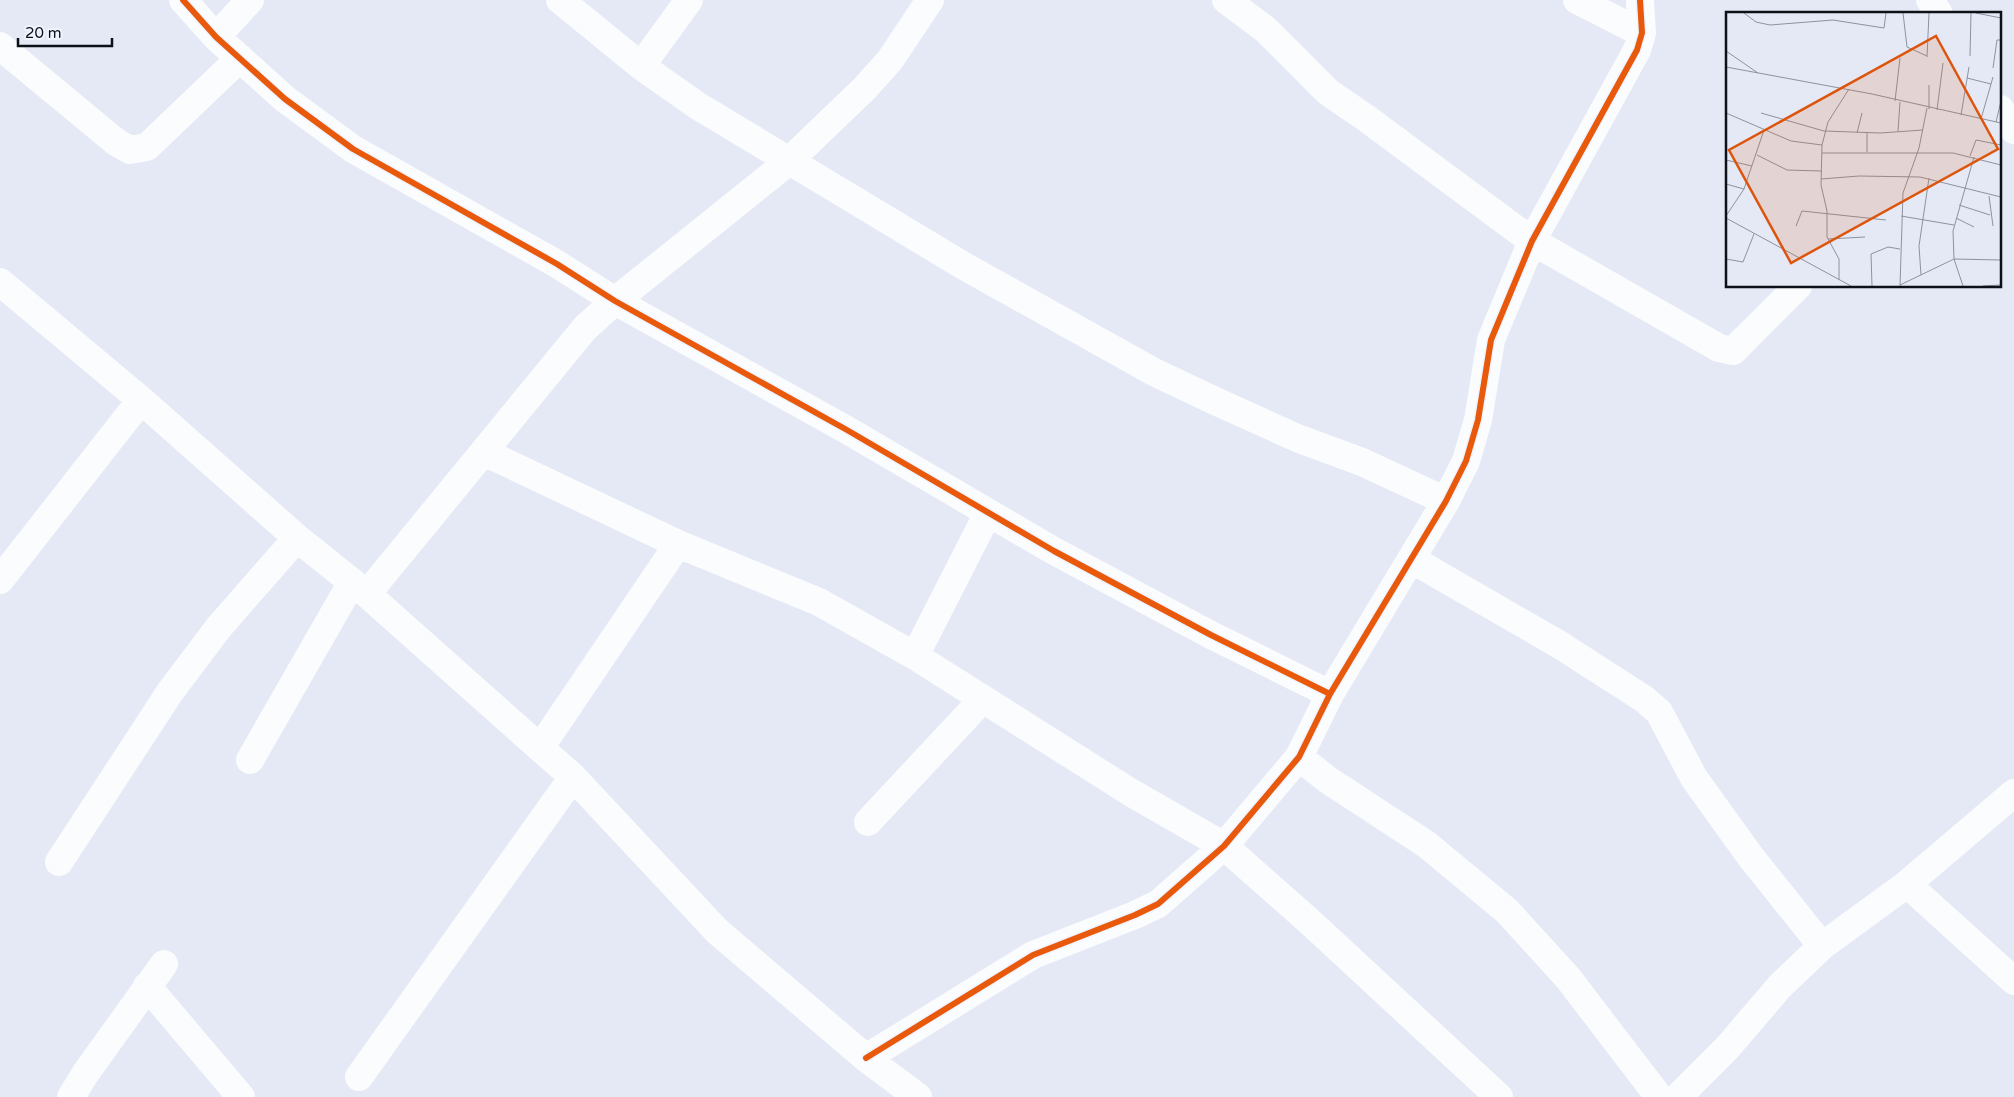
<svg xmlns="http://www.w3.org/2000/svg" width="2014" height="1097" viewBox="0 0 2014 1097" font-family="'Varela Round',sans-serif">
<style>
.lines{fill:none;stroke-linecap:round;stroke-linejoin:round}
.street{stroke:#fbfcfe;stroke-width:28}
.cycleway-casing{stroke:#eff4fe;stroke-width:9}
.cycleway{stroke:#e8590c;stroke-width:6}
.inset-road{fill:none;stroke:#8e929d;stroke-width:1}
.view{fill:#dd550d;fill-opacity:0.15;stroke:#dd550d;stroke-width:2.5}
.inset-edge{fill:none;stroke:#0c1018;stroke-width:2.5}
</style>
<rect width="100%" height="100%" fill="#e4e9f5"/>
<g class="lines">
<path class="street" d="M183 0 216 37 285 99 353 149 557 264 615 301 847 430 1054 551 1211 635 1330 694
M560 0 641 66 698 106 964 266 1154 372 1213 400 1297 438 1362 462 1446 501
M1226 0 1265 29 1328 92 1366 118 1532 241 1719 348 1733 351 1798 286
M1577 0 1642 33
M1930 0 1939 14
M216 37 250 0
M0 46 116 142 130 150 147 147 240 58
M641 66 689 0
M2000 109 2014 130
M0 282 141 400 297 538 367 594 540 748 573 777 717 931 866 1058 918 1097
M484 452 678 544 819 602 915 656 1130 792 1224 846 1310 922 1499 1097
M1411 559 1560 645 1644 699 1659 712 1694 778 1750 856 1822 946
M0 580 141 400
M367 594 585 328 615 301 788 162 865 88 890 60 930 0
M915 656 988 513
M540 748 678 544
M1299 757 1328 780 1426 844 1507 911 1568 978 1659 1097
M250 760 352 582
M868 822 982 700
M59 862 170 692 219 627 297 538
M1907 884 2014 981
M147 986 241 1097
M866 1058 1033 955 1135 915 1158 904 1224 846 1299 757 1330 694 1446 501 1466 461 1478 420 1491 340 1532 241 1637 50 1642 33 1640 0
M359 1077 573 777
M71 1097 85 1074 164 964
M1678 1097 1727 1048 1780 986 1822 946 1907 884 2014 793"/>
<defs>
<path id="cycleway" d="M183 0 216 37 285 99 353 149 557 264 615 301 847 430 1054 551 1211 635 1330 694
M866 1058 1033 955 1135 915 1158 904 1224 846 1299 757 1330 694 1446 501 1466 461 1478 420 1491 340 1532 241 1637 50 1642 33 1640 0"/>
</defs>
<use href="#cycleway" class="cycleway-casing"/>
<use href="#cycleway" class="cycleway"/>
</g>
<g transform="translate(1726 12)">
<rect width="275" height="275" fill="#e4e9f5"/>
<path class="inset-road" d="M18 1 30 10 44 13 107 8 158 16 160 1M177 1 181 35 201 44M250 1 275 6M0 39 32 61M244 44 245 1M201 45 203 1M0 55 146 82 275 111M267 56 271 28H275M241 66 265 72M169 89 174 46M203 97V73M211 98 217 51M0 101 65 129 96 133M35 101 98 119 154 121 197 118M235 103 243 55M255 107 267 65M270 110 275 89M172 119 174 90M131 121 136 101M141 121V140M96 141H227L275 153M31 143 61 158 95 159M244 144 250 128 275 133M0 148 26 154M95 167 133 164 194 165 275 185M0 172 18 177M263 184 267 214M233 193 264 203M0 204 18 177 38 118M175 204 228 213M0 206 125 274M230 206 248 215M70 214 76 199 160 208M102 227 139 225M0 247 17 250 28 222M195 263 193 234 203 166M113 268V247L101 225V199L95 173 96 133 102 110 123 77M174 273 228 247 275 248M146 274 145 242 162 235 174 237M174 274 177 181 193 136 201 96M237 274 228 247 227 219 248 145M257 274 275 273"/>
<path class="view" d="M210 24 272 137 65 251 3 138Z"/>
<rect width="275" height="275" class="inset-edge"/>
</g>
<path d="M18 38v8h94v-8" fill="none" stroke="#0c1018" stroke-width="2.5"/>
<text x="25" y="38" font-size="15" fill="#0c1018" stroke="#eff4fe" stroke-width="4" paint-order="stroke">20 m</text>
</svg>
